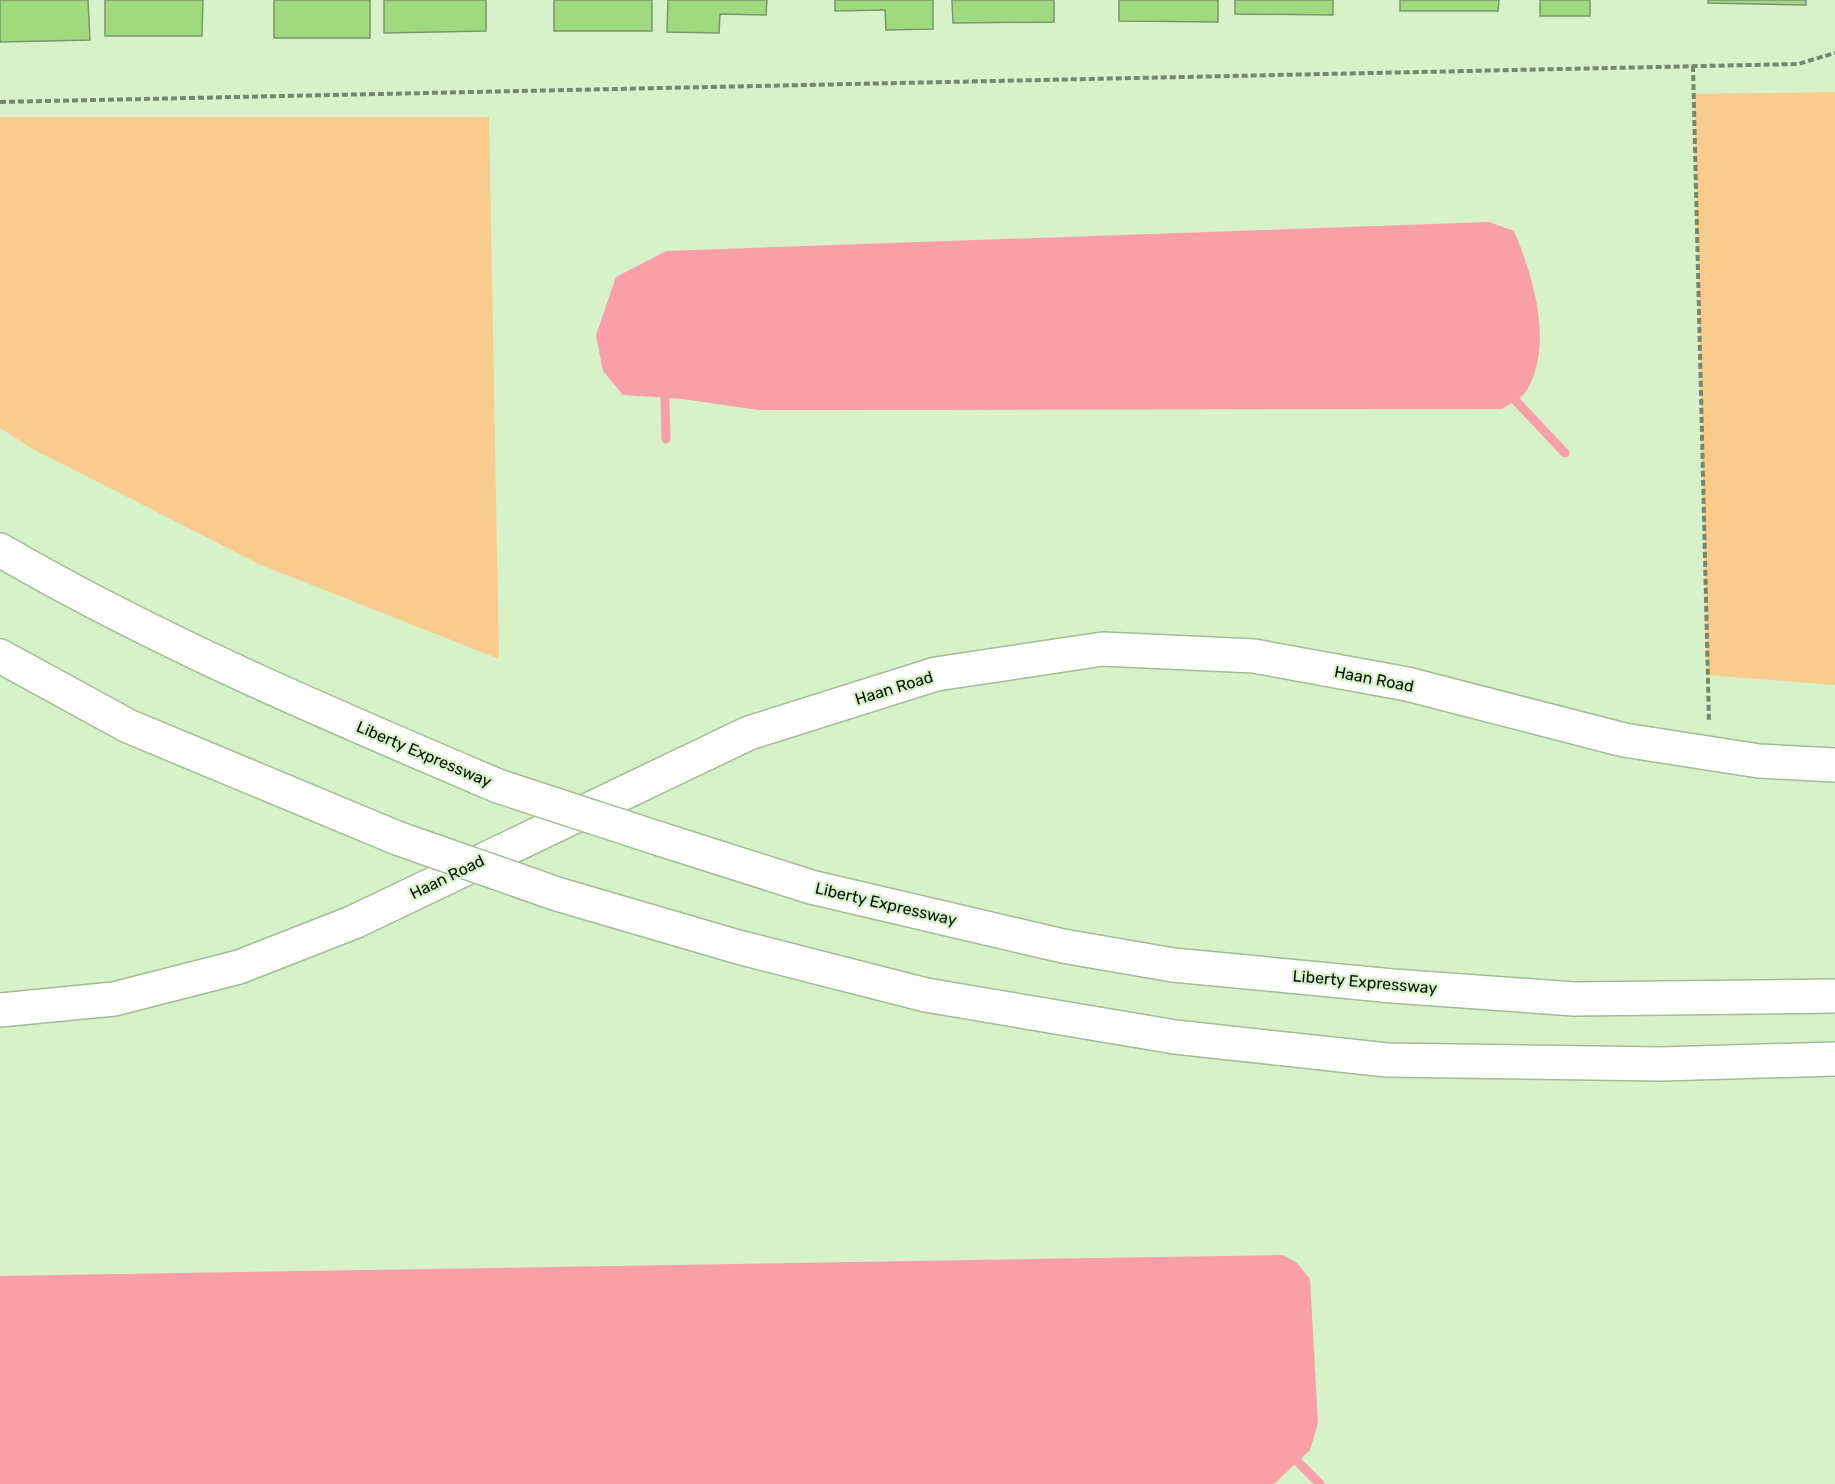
<svg xmlns="http://www.w3.org/2000/svg" width="1835" height="1484" viewBox="0 0 1835 1484" font-family="Rubik,sans-serif">
<style>
.green{fill:#f9cb8d}
.water{fill:#f99fa6}
.lines{fill:none;stroke-linecap:round;stroke-linejoin:round}
.stream{stroke:#f99fa6;stroke-width:9}
.building{fill:#a0da7f;stroke:#7c956f;stroke-width:1.5}
.tertiary-casing{stroke:#a2bc94;stroke-width:36}
.motorway-casing{stroke:#a2bc94;stroke-width:36}
.path{stroke:#75886c;stroke-width:4;stroke-dasharray:6 3;stroke-linecap:butt}
.tertiary{stroke:#fff;stroke-width:33}
.motorway{stroke:#fff;stroke-width:33}
.motorway-bridge-casing{stroke:#a2bc94;stroke-width:36;stroke-linecap:butt}
.motorway-bridge{stroke:#fff;stroke-width:33}
.labels{text-anchor:middle;dominant-baseline:central;stroke-width:4.5;stroke-linejoin:round;paint-order:stroke}
.street-label{font-size:16px;fill:#060f03;stroke:#d7f2c9}
</style>
<rect width="100%" height="100%" fill="#d7f2c9"/>
<path class="green" d="M1835 92V685L1707 675 1694 94Z
M0 117H489L499 659 261 565 29 447 0 428Z"/>
<path class="water" d="M1489 222 1514 231C1533 276 1554 344 1527 390 1523 398 1509 404 1502 409L758 410 682 399 623 395 603 371 596 335 616 277 666 251Z
M1283 1255 1297 1263 1310 1279 1318 1423 1310 1450 1274 1484H0V1276Z"/>
<g class="lines">
<path class="stream" d="M665 399 666 439
M1515 400 1565 453
M1298 1462 1320 1484"/>
</g>
<path class="building" d="M0 0H88L90 40 0 42Z
M105 0H203L202 36H105Z
M274 0H370V38H274Z
M384 0H486V31L384 33Z
M554 0H652V31H554Z
M668 0H767L766 15 720 14 719 33 667 32Z
M835 0H933V29L886 30 885 10 835 11Z
M952 0H1054V22L953 23Z
M1119 0H1218V22L1119 21Z
M1235 0H1333V15L1235 14Z
M1400 0H1499L1498 11H1400Z
M1540 0H1590V16H1540Z
M1708 0H1806V5L1708 3Z"/>
<g class="lines">
<defs>
<path id="tertiary" d="M0 1010 114 999 239 967 354 922 749 733 936 674 1103 649 1254 656 1407 684 1624 740 1759 761 1835 765"/>
<path id="motorway" d="M0 550C160 643 329 714 498 786
M0 656 128 726 397 838
M660 839 811 887 1063 946 1173 965 1393 986 1574 999 1835 996
M557 894 738 947 926 995 1175 1037 1387 1060 1661 1064 1835 1059"/>
</defs>
<use href="#tertiary" class="tertiary-casing"/>
<use href="#motorway" class="motorway-casing"/>
<path class="path" d="M1693 66 1709 722
M0 102 1798 64 1835 53"/>
<use href="#tertiary" class="tertiary"/>
<use href="#motorway" class="motorway"/>
<defs>
<path id="motorway-bridge" d="M498 786 660 839
M397 838 557 894"/>
</defs>
<use href="#motorway-bridge" class="motorway-bridge-casing"/>
<use href="#motorway-bridge" class="motorway-bridge"/>
</g>
<g class="labels">
<g class="street-label">
<text transform="translate(1374 679) rotate(11)">Haan Road</text>
<text transform="translate(894 688) rotate(-17)">Haan Road</text>
<text transform="translate(424 754) rotate(23)">Liberty Expressway</text>
<text transform="translate(447 877) rotate(-26)">Haan Road</text>
<text transform="translate(886 904) rotate(13)">Liberty Expressway</text>
<text transform="translate(1365 982) rotate(5)">Liberty Expressway</text>
</g>
</g>
</svg>
